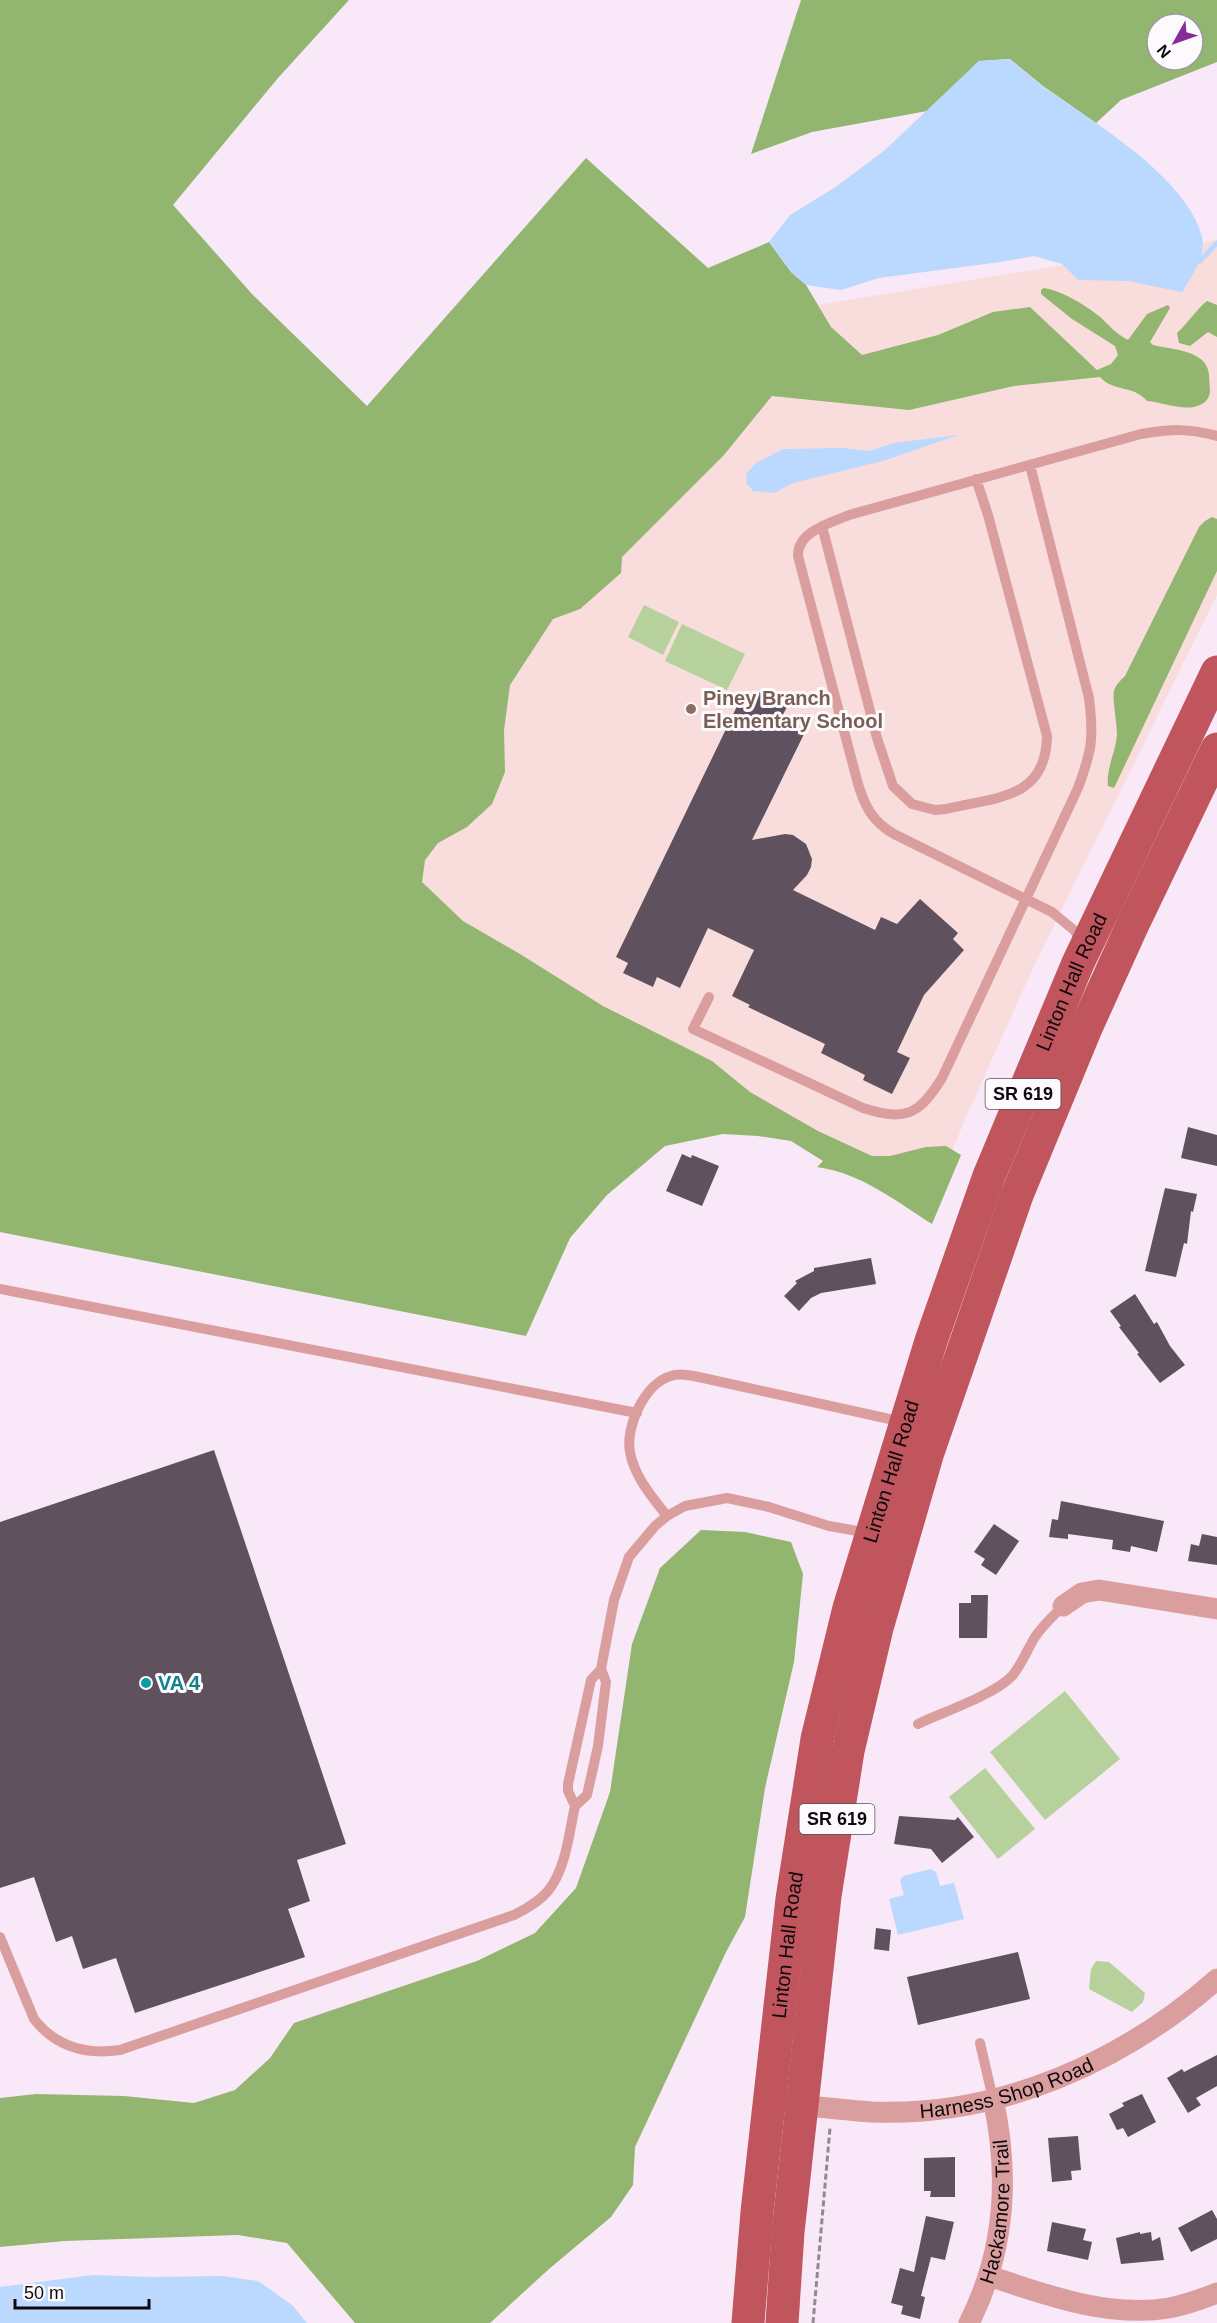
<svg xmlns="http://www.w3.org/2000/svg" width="1217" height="2323" viewBox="0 0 1217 2323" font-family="Arial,sans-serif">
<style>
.education{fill:#f8dddc}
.green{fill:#b6d19c}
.forest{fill:#92b56f;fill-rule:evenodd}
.water{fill:#bbd8fe}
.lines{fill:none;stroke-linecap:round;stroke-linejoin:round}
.stream{stroke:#bbd8fe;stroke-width:5}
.building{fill:#5f515e}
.path{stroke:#948893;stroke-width:3;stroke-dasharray:6 3;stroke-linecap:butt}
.lane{stroke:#db9e9f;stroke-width:10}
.street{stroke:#db9e9f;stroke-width:21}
.primary{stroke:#c0555d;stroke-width:33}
.education-dot{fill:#8d6e63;stroke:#fdfafd;stroke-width:2}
.culture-dot{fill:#0f9aa8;stroke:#fdfafd;stroke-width:2}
.labels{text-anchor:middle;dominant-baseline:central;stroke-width:6;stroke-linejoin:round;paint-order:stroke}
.shield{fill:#fdfafd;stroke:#565156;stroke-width:1.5}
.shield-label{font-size:18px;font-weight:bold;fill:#0f090e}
.education-label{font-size:20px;font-weight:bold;fill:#785e54;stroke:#fdfafd;text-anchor:start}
.street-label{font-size:20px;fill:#0f090e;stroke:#fdfafd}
.culture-label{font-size:20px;font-weight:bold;fill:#0d838f;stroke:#fdfafd;text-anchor:start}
</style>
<rect width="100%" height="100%" fill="#f9e8f8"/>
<path class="education" d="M1217 240V595L1033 968 964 1122 925 1218 152 762 725 320Z"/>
<path class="green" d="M644 605 679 622 663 655 628 637Z
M682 624 745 654 727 690 665 661Z
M1065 1691 1120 1759 1045 1820 990 1752Z
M985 1768 1035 1829 998 1859 949 1797Z
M1096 1961 1109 1962 1145 1993 1143 2002 1132 2012 1089 1989 1091 1969Z"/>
<path class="forest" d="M0 0H349L278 78 173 205 252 294 367 406 586 158 708 268 769 242 791 272 806 285 831 327 862 355 938 335 993 312 1030 307 1097 370 1111 364 1118 355 1115 346 1072 319 1041 294V290L1044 288C1062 291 1085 305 1099 316 1109 325 1116 334 1128 340L1147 314 1168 305 1170 308 1150 342 1153 345C1169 349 1200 350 1207 367 1210 373 1209 383 1210 390 1210 398 1205 404 1197 406 1183 411 1161 402 1147 401 1134 385 1113 392 1100 377L1014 386 909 410 772 396 724 455 622 557 621 573 580 609 553 619 510 685 504 730 505 772 492 804 467 827 438 843 425 860 422 882 463 921 520 954 603 1006 712 1061 750 1092 818 1131 872 1156H890L926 1147 946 1146 961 1155 932 1224C896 1201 861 1173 817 1167L823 1161 791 1141 758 1136 723 1134 665 1146 607 1195 570 1238 526 1336 0 1232Z
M801 0H1217V62L1121 100 1096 123 1043 86 1010 59 979 61 927 111 812 132 751 154ZM1157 24H1193V60H1157Z
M1207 301 1217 305V337L1208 332 1190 346 1179 343 1177 333C1188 323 1195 311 1207 301Z
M1212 517 1217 519V571L1114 788 1108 786C1106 768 1116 752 1117 734 1117 724 1112 697 1114 691 1116 684 1121 680 1125 676L1199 527 1205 521Z
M701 1530 745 1532 791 1542 803 1574 794 1662 765 1788 745 1917 726 1952 635 2147 633 2185 611 2217 549 2269 490 2323H355L287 2243 238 2235 64 2241 0 2247V2098L36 2094 124 2096 194 2103 235 2090 270 2058 294 2023 477 1961 535 1933 576 1888 610 1792 632 1644 660 1568Z"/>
<path class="water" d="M1010 59C1021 69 1033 79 1045 88 1092 121 1188 178 1202 237 1206 257 1192 276 1182 292L1128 281 1078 280 1062 264 1034 256 1000 262 879 278 841 290 806 285 791 272 769 242 790 215 837 186 885 150 979 61Z
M958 435 883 461 793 483 774 493 753 491 747 484 746 474 756 463 783 449 843 448 869 451 894 443Z
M931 1869 936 1872 940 1886 954 1883 964 1919 898 1935 889 1899 904 1895 900 1881 903 1876Z
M93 2275 152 2277 222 2276 258 2281 292 2305 307 2323H0V2287Z"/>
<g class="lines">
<path class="stream" d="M1200 261 1217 243"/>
</g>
<path class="building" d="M758 692 787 707 781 718 806 730 752 840 785 834 793 835 806 844 812 859 811 867 807 875 793 890 875 930 881 917 897 924 920 899 958 933 953 939 964 950 924 995 897 1052 910 1058 892 1094 863 1080 865 1075 821 1053 825 1044 748 1007 750 1005 732 996 754 950 708 928 680 988 657 977 653 987 623 973 628 963 616 957 741 698 753 704Z
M1188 1127 1217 1135V1166L1181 1158Z
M682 1154 691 1158 692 1155 719 1166 702 1206 666 1191Z
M1165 1188 1197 1194 1193 1212 1191 1211 1187 1244 1184 1243 1176 1277 1145 1271Z
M871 1258 876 1284 821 1293 811 1298 799 1311 784 1296 797 1283 795 1281 814 1271V1268Z
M1135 1294 1154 1324 1157 1322 1170 1346 1185 1365 1160 1383 1137 1354 1139 1353 1119 1327 1121 1326 1110 1311Z
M214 1450 346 1844 297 1860 310 1901 288 1909 305 1957 135 2013 116 1958 83 1969 72 1936 56 1942 34 1877 0 1888V1522Z
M1061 1501 1164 1521 1157 1552 1131 1546 1130 1552 1112 1549 1113 1540 1068 1534V1539L1049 1537 1052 1519 1058 1520Z
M994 1524 1019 1541 996 1575 981 1565 985 1559 974 1552Z
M1202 1534 1217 1537V1565L1188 1561 1191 1544 1199 1546Z
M971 1595H988L987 1638H959V1603H971Z
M899 1816 955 1820 958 1817 974 1837 942 1863 931 1849 894 1844Z
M876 1928 891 1930 889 1951 874 1949Z
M1018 1952 1030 1999 918 2025 907 1977Z
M1217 2055V2086L1196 2098 1201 2105 1188 2113 1167 2078 1182 2069 1184 2072Z
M1142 2094 1156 2122 1128 2137 1123 2128 1117 2130 1109 2114 1124 2106 1122 2103Z
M1078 2136 1081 2170 1071 2171 1072 2180 1052 2182 1048 2138Z
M955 2157V2197H930L931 2191H924V2158Z
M1212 2210 1217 2219V2239L1191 2252 1178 2228Z
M926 2216 954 2222 945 2260 931 2257 921 2296 925 2297 920 2319 901 2314 903 2306 891 2303 900 2268 914 2272Z
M1052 2222 1086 2229 1083 2240 1092 2242 1088 2260 1047 2251Z
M1140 2232V2234L1151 2232 1152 2241 1160 2237 1164 2260 1121 2264 1116 2238Z"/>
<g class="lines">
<path class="path" d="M813 2323 830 2128"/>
<path class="lane" d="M822 526 877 738 893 786 912 804 935 810 946 809C995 797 1046 800 1047 736L988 515 976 479
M1080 941 1075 931 1052 912 894 834C873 822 865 807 858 784L798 556C797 532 830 523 849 515L1141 434C1171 429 1188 428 1217 436
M709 997 693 1029 863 1108C905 1121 918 1116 942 1078L1078 788C1092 750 1094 738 1089 698L1030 465
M0 1289 637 1413
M667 1516C652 1497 634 1476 630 1452 625 1427 645 1383 671 1376 678 1373 686 1375 694 1376L903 1422
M601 1669 606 1682 598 1746 587 1795 575 1806 568 1791V1784L591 1680 601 1669 614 1600 629 1557 655 1526 667 1516 685 1506 727 1498 769 1507 829 1526 869 1533
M918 1724C943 1712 994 1695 1012 1676 1022 1664 1027 1650 1035 1637 1043 1625 1053 1616 1063 1606
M0 1937 34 2019C56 2047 86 2055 120 2050L514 1915C526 1909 539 1902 548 1891 566 1869 569 1833 575 1806
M980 2043 993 2099"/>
<g class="street">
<path d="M1063 1606 1082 1593 1099 1590 1217 1609"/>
<path id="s1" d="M790 2104C817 2107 845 2110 872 2112 1000 2117 1123 2062 1217 1979"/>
<path d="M989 2276C1046 2295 1108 2318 1169 2308 1185 2305 1202 2299 1217 2293"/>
<path id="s2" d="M969 2323C1005 2252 1010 2176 993 2099"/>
</g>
<g class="primary">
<path id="s3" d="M748 2323 757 2212 792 1899 817 1739 849 1608 931 1341 989 1176 1078 963 1217 672"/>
<path d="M782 2323 788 2232 825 1896 848 1751 877 1628 928 1452 1017 1195 1086 1028 1133 924 1217 749"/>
</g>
</g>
<circle class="education-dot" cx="691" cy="709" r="6"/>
<circle class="culture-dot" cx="146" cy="1683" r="6"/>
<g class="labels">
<g class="shield">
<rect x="985.5" y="1079" width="75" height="30" rx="4.5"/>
<rect x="799.5" y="1804" width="75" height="30" rx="4.5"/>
</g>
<g class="shield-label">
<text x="1023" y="1094">SR 619</text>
<text x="837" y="1819">SR 619</text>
</g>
<g class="education-label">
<text x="703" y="698">Piney Branch<tspan x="703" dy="23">Elementary School</tspan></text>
</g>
<g class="street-label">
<text stroke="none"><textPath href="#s3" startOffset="1388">Linton Hall Road</textPath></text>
<text stroke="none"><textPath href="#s3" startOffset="866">Linton Hall Road</textPath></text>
<text stroke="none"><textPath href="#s3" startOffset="380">Linton Hall Road</textPath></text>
<text stroke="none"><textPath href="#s1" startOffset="220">Harness Shop Road</textPath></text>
<text stroke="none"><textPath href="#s2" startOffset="116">Hackamore Trail</textPath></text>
</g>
<g class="culture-label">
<text x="158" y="1683">VA 4</text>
</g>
</g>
<g transform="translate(1175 42) rotate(230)"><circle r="28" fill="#fdfafd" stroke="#9e9a9d" stroke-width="1.5"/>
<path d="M0-4.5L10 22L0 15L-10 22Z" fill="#852e9b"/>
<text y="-9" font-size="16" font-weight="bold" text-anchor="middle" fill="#0f090e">N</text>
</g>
<path d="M15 2299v9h134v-9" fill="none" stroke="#0f090e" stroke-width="3"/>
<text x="24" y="2299" font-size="18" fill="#0f090e" stroke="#fdfafd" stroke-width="4.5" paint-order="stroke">50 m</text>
</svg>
